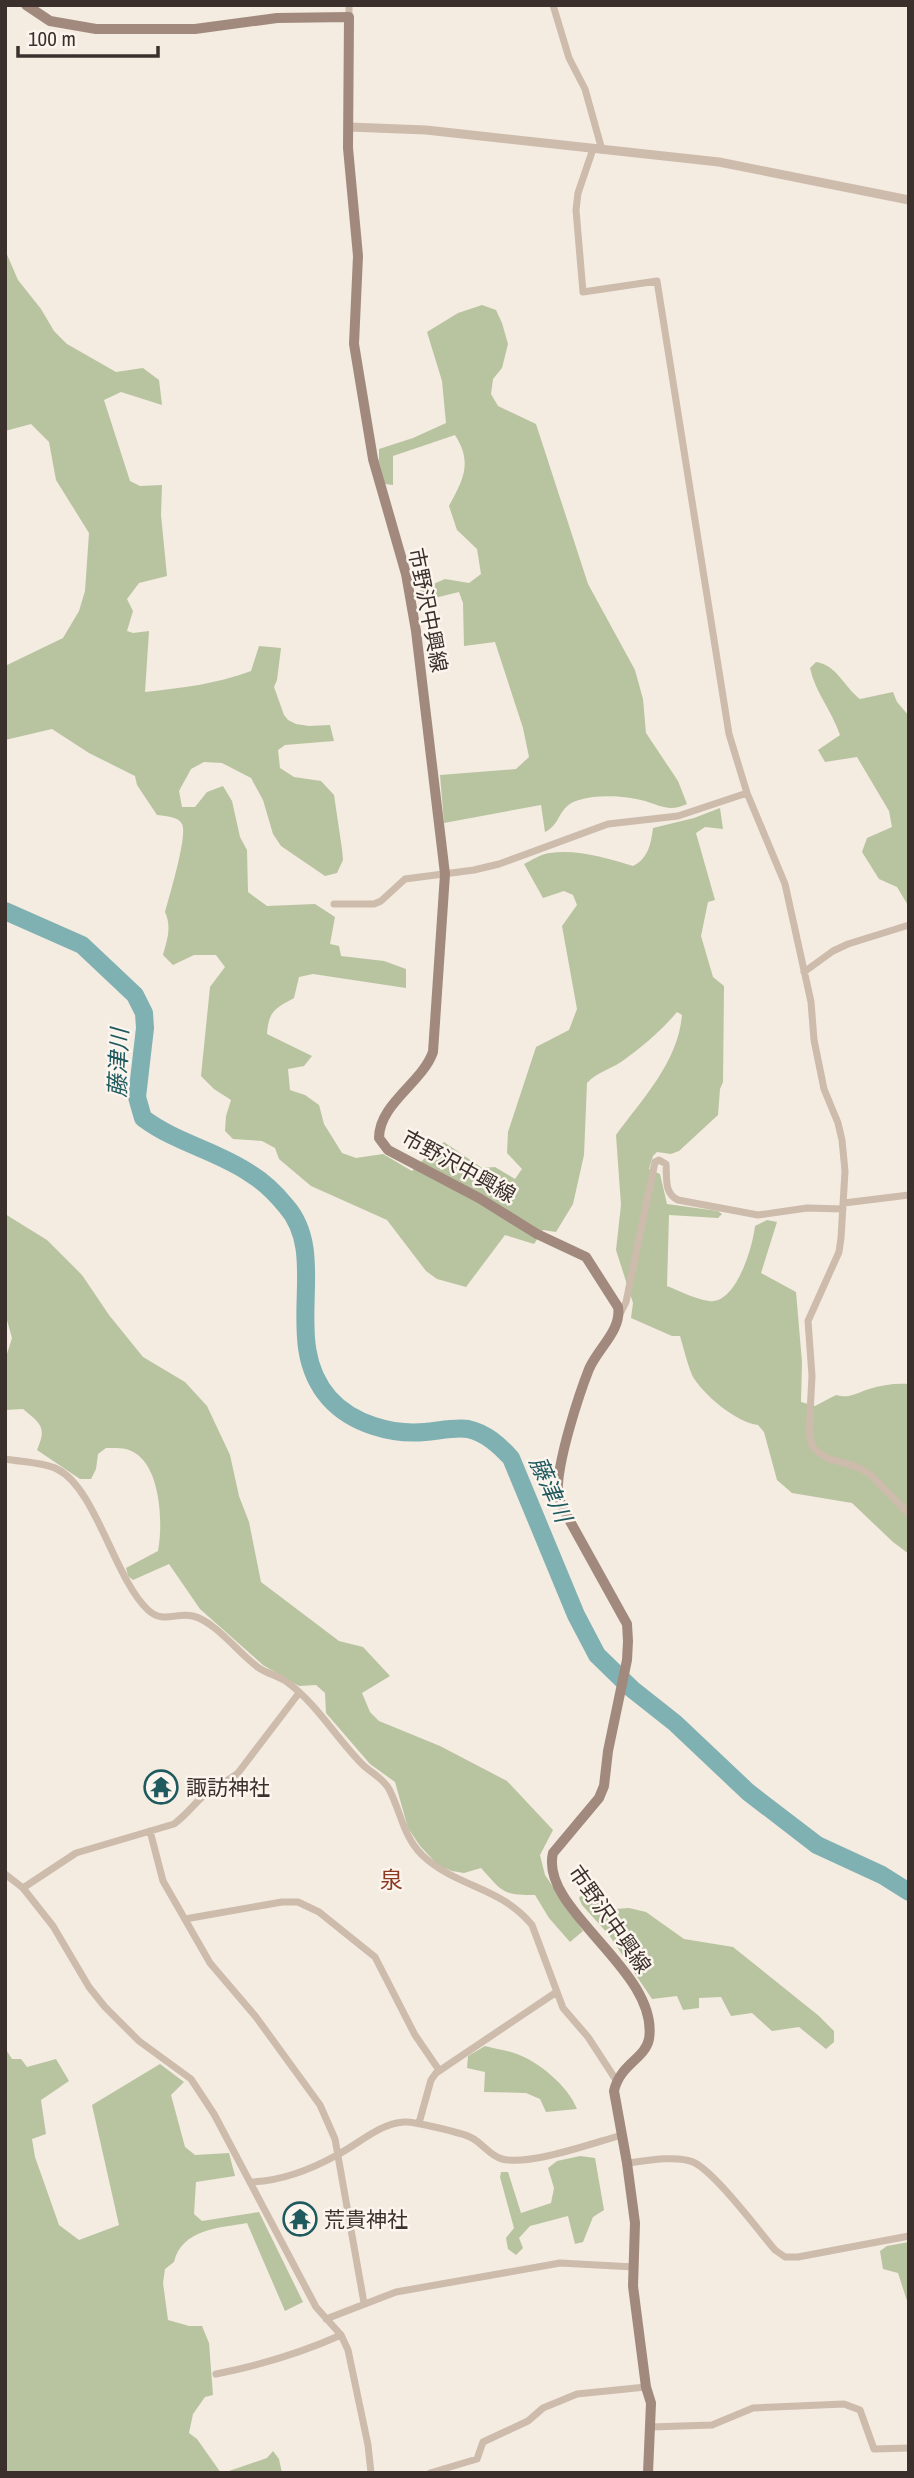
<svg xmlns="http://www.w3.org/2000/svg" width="914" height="2478" viewBox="0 0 914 2478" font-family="'Archivo Narrow','Noto Sans JP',sans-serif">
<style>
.green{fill:#b8c4a0}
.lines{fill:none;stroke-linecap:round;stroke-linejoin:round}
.river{stroke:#7fb0b2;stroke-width:18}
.minor{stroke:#cdbbac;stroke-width:7}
.tertiary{stroke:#cdbbac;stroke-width:9}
.secondary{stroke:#a18a7d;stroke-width:10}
.labels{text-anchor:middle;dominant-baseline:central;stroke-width:5;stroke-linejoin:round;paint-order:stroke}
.street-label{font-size:21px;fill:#3b302b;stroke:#fbf5ee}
.poi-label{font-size:21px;fill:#3b302b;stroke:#fbf5ee;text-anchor:start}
.water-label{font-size:23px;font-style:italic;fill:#1f5a5e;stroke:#fbf5ee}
.neighbourhood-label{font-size:23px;fill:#8c3b22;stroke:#fbf5ee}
</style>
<rect width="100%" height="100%" fill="#f4ebe1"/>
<path class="green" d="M5 250 18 280 41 309 54 331 67 344 116 372 143 368 159 380 162 405 121 392 104 400 130 481 140 486 162 485 161 515 167 576 139 583 127 599 133 611 127 631 133 633 149 631 145 692C182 688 216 684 251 671L259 646 281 648 277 680 274 687 284 715 288 720 296 724 309 726 330 725 334 741 285 745 278 750 280 768 294 777 321 781 334 795 342 849 343 860 337 873 325 876 281 846 273 834 263 800 251 778 222 763 204 762 191 769 179 791 182 807H195L207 792 223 786 232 801 240 837 247 850 248 892 267 906 315 904 335 917 330 944 339 946 341 956 384 961 406 969V988L313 974 299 977 294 998C274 1009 269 1011 267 1034L312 1056 304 1066 288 1069 290 1090 305 1095 319 1105 324 1124 342 1153 356 1158 383 1154 412 1171 431 1152 444 1142 482 1168 495 1167 515 1179 522 1169 507 1153 508 1132 536 1047 569 1030 577 1009 562 926 577 905 573 895 564 891 543 898 524 864C532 860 541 854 550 853 577 849 607 858 633 866 648 859 651 844 653 828L694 818 720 808 723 829 705 827 696 833 715 900 708 902 701 936 713 977 724 986 723 1082 720 1089 718 1115 679 1151 671 1154 657 1152 653 1156 649 1169 660 1174 667 1204 718 1211 722 1214 718 1218 669 1215 667 1286C680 1291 695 1299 709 1301 736 1305 753 1246 755 1226L767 1220 777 1222 761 1273 796 1292 802 1362 801 1402 815 1406 836 1395C850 1399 856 1393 869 1389 882 1385 895 1383 909 1384V1554L893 1542 852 1503 792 1493 777 1480 764 1432 758 1425C737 1423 702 1394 692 1375 687 1363 684 1349 680 1336H672L631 1318 633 1303 616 1250 621 1205 616 1135C643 1098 678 1062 682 1015L677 1012C661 1031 641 1048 621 1062 609 1070 597 1072 587 1083L584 1155 573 1204 556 1232 543 1230 534 1244 505 1235 466 1287 437 1279 426 1271 387 1220 311 1186 279 1159 275 1148 262 1141 233 1139 225 1131 226 1116 231 1100 214 1089 201 1076 210 987 225 967 216 955H194L173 965 163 955C167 940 172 927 165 912 169 897 188 835 182 824 178 816 164 816 157 815L137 785 135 776 89 753 52 729 5 740V666L63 638 79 611 85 591 89 533 56 480 49 442 31 424 5 431Z
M482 305 496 310 502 323 508 344 502 368 493 379 491 394 498 406 536 424 588 584 635 670 643 699 646 733 678 781 687 804C670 812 661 806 645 801 626 796 599 794 579 800 557 806 562 824 545 832L541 805 444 823 440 775 516 769 529 757 523 728 495 642 464 646 463 603 459 592 422 601 419 590 445 579 469 583 481 574 477 549 457 530 449 506C463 480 473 463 455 435L393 456V485L385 484 379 461V449L413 438 446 423 442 381 427 332 458 313Z
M816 662C837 665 844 687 860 699L893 692 897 702 909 716V907L897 887 879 879 862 852 867 838 892 827 889 811 857 757 825 762 818 750 840 735C832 711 815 692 810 668Z
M5 1214 47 1240 82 1275 109 1315 143 1357 185 1382 207 1406 230 1455 239 1496 249 1522 261 1582 339 1641 363 1647 390 1676 362 1693 370 1712 379 1721 440 1746 507 1781 553 1830 540 1855 545 1875 583 1931 570 1942 549 1918 535 1895C502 1895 503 1892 481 1868L464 1873 452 1871 438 1865 420 1846 408 1828 395 1782 370 1764 326 1713 325 1693 316 1685 299 1686 263 1665 200 1609 169 1564 133 1580 128 1576 126 1568 158 1551C163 1525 161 1473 138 1455 128 1447 118 1448 106 1448L98 1454 96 1469 91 1479H80L37 1450C47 1427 41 1424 23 1409L5 1410V1360L12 1338 5 1313Z
M584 1892 615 1909 629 1908 646 1912 684 1939 733 1947 819 2016 834 2031V2042L826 2049 799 2027 772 2031 752 2013 731 2016 721 1997 699 1998V2008L683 2010 677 1996 652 1999 609 1935 582 1905 579 1898Z
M485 2046C495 2049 507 2050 517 2054 539 2062 568 2086 577 2109L546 2112 540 2099 526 2093 484 2092 485 2072 467 2068 468 2056Z
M5 2048 12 2059H21L27 2067 56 2059 69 2081 41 2100 46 2134 32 2139 35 2157 59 2225 79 2240 119 2225 92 2105 160 2064 184 2082 171 2095 185 2147 195 2155 229 2153 235 2176 196 2182 194 2214 202 2221 259 2212 303 2302 285 2311 247 2223C219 2228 182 2229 174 2262L165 2269 163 2283 168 2320 189 2326H202L209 2343 213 2395 205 2397 193 2414 189 2433 197 2439 221 2473H5Z
M580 2156 595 2158 604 2210 593 2217 583 2242 575 2244 568 2216 530 2226 519 2238 523 2248 516 2255 508 2249 506 2238 514 2228 500 2177 501 2172H508L521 2213 551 2203 554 2188 548 2168 557 2161Z
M909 2242V2307L898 2273 883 2269 880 2251 887 2246Z
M273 2451 279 2459 282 2473H223L267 2458Z"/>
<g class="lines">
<path class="river" d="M5 911 82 945 135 995 144 1013 145 1028 137 1097 143 1118C176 1143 218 1151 251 1174 264 1182 277 1195 286 1206 331 1257 279 1341 329 1398 352 1424 392 1435 425 1432 438 1431 455 1427 468 1429 486 1433 499 1445 511 1458L576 1615 597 1655 632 1689 675 1723 748 1792 817 1845 882 1875 909 1892"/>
<path class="minor" d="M553 5 569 58 585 89 602 150
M349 17V5
M593 149 578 193 576 210 583 292 657 281 729 734 747 793 785 884 811 1002 814 1040 824 1089 838 1123 842 1140 845 1171 841 1238 839 1252 808 1321 812 1376 809 1433 812 1446 818 1452 829 1459 855 1466 870 1474 909 1514
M334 904H374L381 901 405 879 474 870 499 864 608 824 678 816 747 793
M804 972 833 951 848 944 909 925
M844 1203 909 1195
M620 1314 626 1302 655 1162 659 1160 666 1164C667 1179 664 1193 678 1200L758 1215 807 1208 843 1209
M5 1459C21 1462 43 1462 57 1469 96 1488 114 1578 148 1610 163 1624 176 1612 193 1616 216 1622 239 1654 259 1668 268 1674 279 1676 287 1682 316 1703 337 1739 362 1764 371 1773 383 1778 389 1789 401 1812 403 1836 422 1855 457 1888 500 1886 532 1925L563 2008 588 2037 616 2080
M150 1831 163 1881 210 1963 256 2017 320 2105 335 2139 364 2303
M5 1874 23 1888 53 1926 89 1987 105 2007 139 2041 191 2079 214 2114 316 2307 341 2335 348 2350 368 2445 371 2473
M23 1888 76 1853 174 1824C189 1813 198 1798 213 1788 222 1783 230 1780 238 1773L299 1693
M185 1919 282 1902H298L319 1912 375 1957 415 2035 439 2070
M419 2123 431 2080 436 2073 555 1993
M627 2163C644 2161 677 2155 693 2162 714 2171 758 2230 775 2250L785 2257H798L909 2236
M251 2182C281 2181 310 2170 337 2155 359 2144 378 2124 404 2122 412 2121 464 2133 472 2138 482 2143 490 2156 502 2159 530 2166 593 2143 622 2135
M326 2319 396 2292 560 2263 634 2267
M216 2374C261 2365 299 2354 341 2335
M651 2427 712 2425 753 2408 844 2404 860 2410 874 2449 909 2448
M430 2473 477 2459 483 2442 528 2421 543 2408 577 2394 646 2387"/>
<path class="tertiary" d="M349 127 426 130 719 162 909 200"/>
<path class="secondary" d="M26 5 50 21 96 29H195L277 18 349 17 348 148 358 256 354 344 373 459 406 574 416 631 445 874 433 1052C422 1083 379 1104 379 1138L388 1150 479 1198 537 1234 586 1257 618 1307C622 1330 598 1348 589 1369 578 1397 560 1454 558 1484 557 1490 560 1498 561 1505L627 1624 628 1641 627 1660 608 1751 604 1786 599 1798 553 1853C539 1910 660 1971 649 2039 645 2059 620 2064 614 2091L627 2163 635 2223 633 2286 646 2387 651 2403 648 2473"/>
</g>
<defs>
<symbol id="temple-ring" viewBox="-11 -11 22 22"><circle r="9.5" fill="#fbf5ee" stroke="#1f5a5e" stroke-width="1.5"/><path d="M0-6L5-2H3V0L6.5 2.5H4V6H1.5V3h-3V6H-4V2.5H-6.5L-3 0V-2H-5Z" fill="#1f5a5e"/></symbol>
</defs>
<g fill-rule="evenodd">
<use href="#temple-ring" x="142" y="1768" width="38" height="38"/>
<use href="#temple-ring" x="281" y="2200" width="38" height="38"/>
</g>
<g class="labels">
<g class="street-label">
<text transform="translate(428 610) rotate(79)">市野沢中興線</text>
<text transform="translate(459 1166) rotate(29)">市野沢中興線</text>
<text transform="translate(610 1919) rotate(55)">市野沢中興線</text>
</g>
<g class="poi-label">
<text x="186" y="1787">諏訪神社</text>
<text x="324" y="2219">荒貴神社</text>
</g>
<g class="water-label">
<text transform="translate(118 1063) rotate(-88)">藤津川</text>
<text transform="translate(551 1489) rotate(66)">藤津川</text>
</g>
<g class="neighbourhood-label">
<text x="391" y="1879">泉</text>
</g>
</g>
<rect width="914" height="2478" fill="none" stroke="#3b302b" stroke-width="14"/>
<path d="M18 46v10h140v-10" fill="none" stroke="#3b302b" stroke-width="3.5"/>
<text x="28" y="46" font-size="21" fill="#3b302b" stroke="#fbf5ee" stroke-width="5" paint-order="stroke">100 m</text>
</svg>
